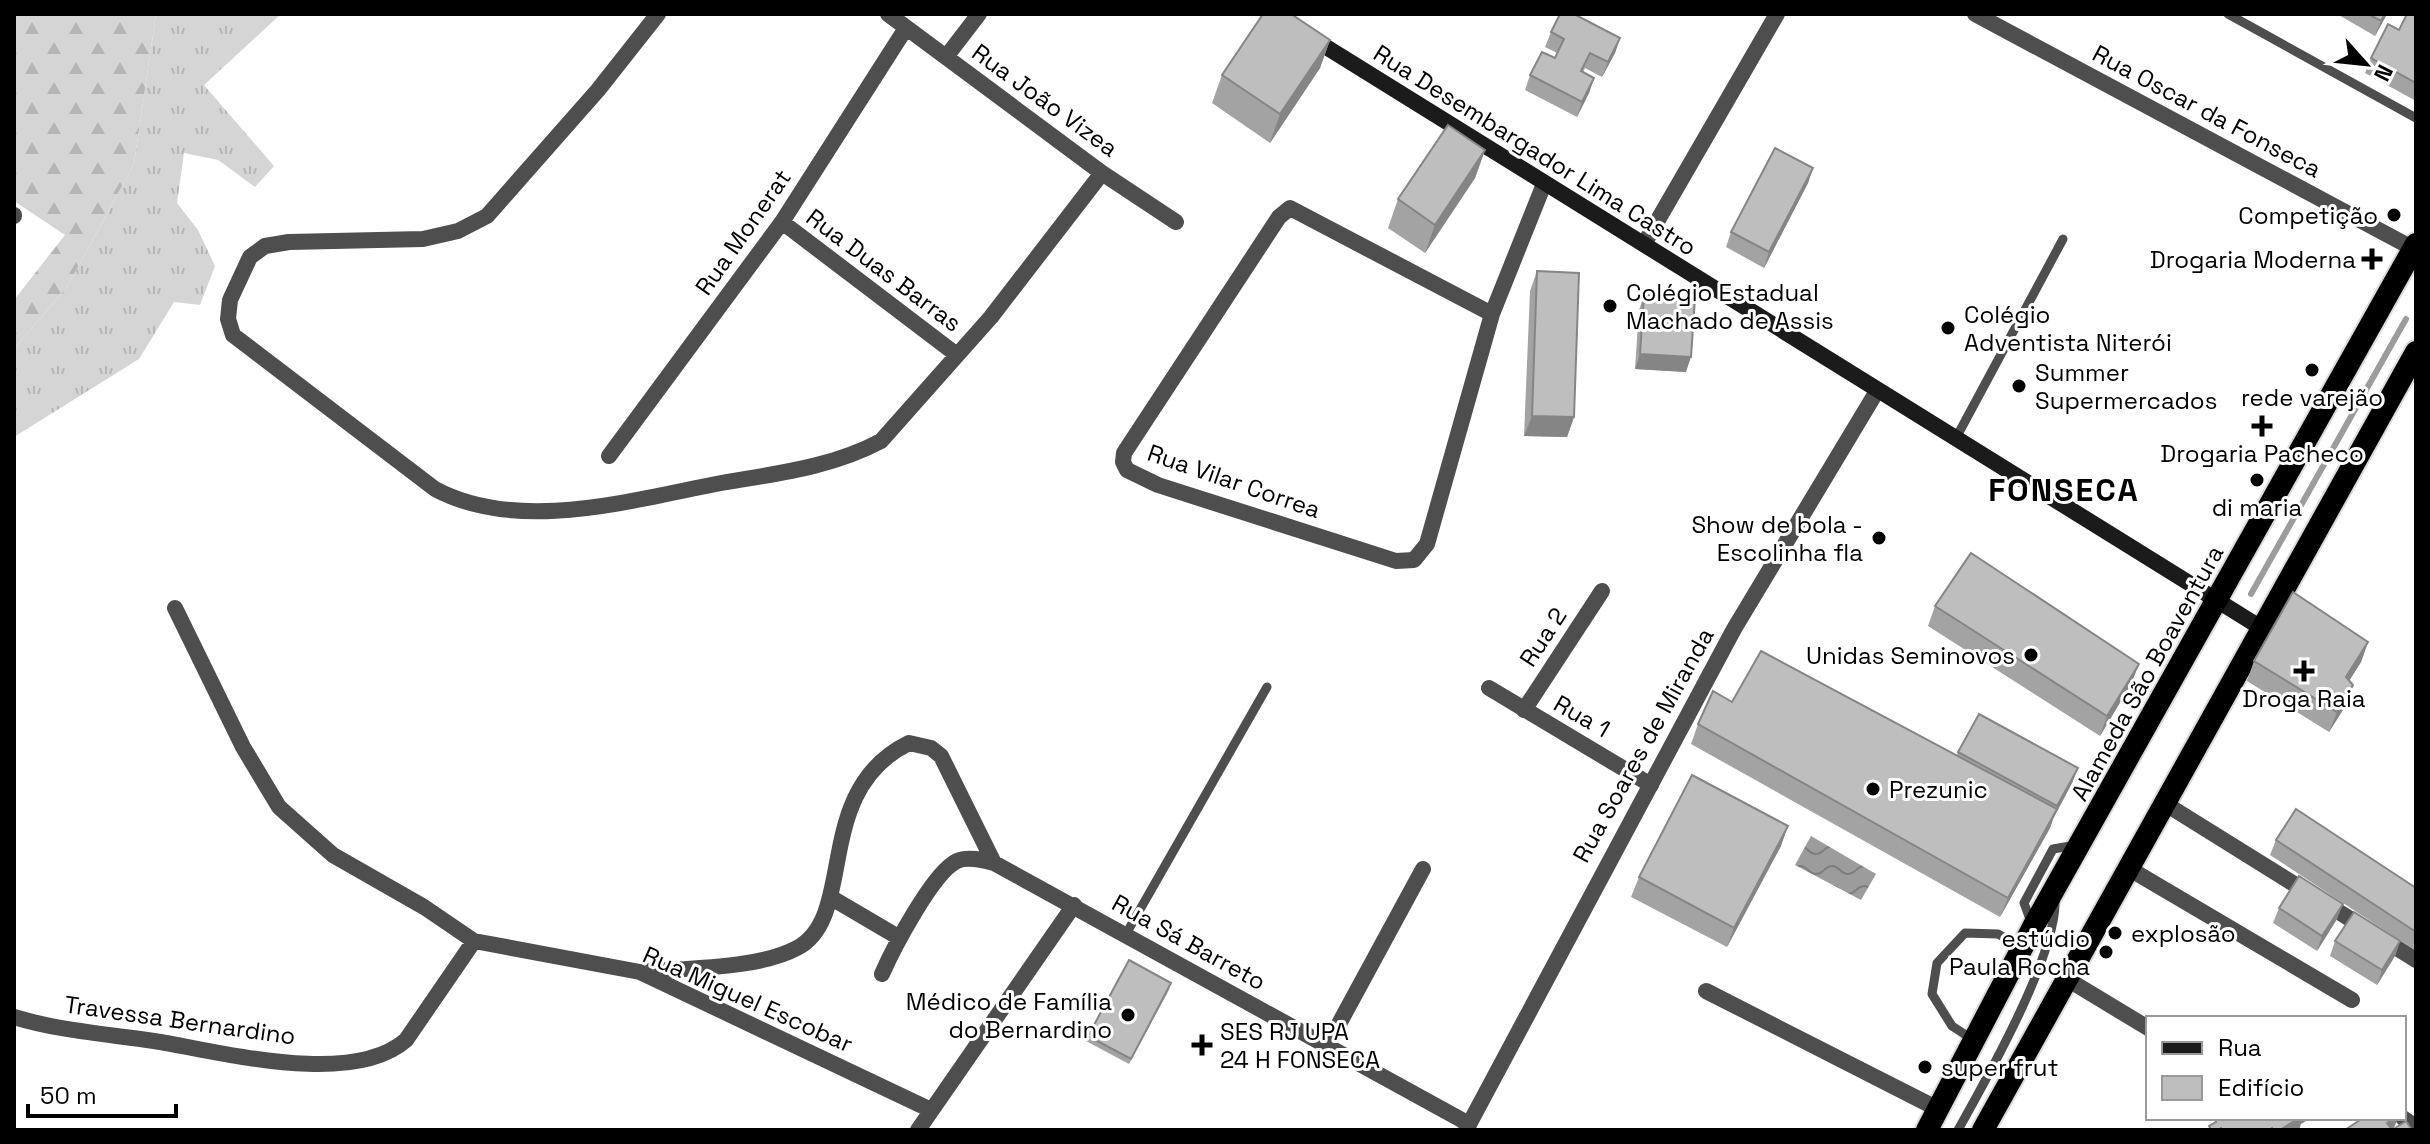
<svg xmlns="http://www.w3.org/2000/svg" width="2430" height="1144" viewBox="0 0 2430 1144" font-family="'Space Grotesk',sans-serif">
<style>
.grass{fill:url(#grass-tufts)}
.forest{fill:url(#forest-firs)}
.water{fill:url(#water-waves)}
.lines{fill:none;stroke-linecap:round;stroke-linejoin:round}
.stream{stroke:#9c9c9c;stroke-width:6}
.trunk-casing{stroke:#dbdbdb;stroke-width:26}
.service{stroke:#4e4e4e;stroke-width:9}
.minor{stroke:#4e4e4e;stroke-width:16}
.tertiary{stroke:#4e4e4e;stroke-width:16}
.secondary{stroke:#1b1b1b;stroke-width:16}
.trunk{stroke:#000;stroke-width:22}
.wall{fill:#a3a3a3}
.shaded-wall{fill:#858585}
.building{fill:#bebebe;stroke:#858585;stroke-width:2}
.poi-dot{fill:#000;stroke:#fff;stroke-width:3}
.labels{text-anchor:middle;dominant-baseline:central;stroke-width:6;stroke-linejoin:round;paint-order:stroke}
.street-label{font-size:24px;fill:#000;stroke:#fff}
.poi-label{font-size:24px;fill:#000;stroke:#fff;text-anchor:start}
.district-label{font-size:32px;font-weight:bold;letter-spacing:2px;fill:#000;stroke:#fff}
</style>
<defs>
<pattern id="grass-tufts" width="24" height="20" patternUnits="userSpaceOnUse" patternTransform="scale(2)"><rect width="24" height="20" fill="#d5d5d5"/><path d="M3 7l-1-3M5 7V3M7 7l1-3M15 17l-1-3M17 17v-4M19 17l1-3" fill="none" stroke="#b5b5b5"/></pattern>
<pattern id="forest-firs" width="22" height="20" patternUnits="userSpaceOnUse" patternTransform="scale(2)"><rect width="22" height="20" fill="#d5d5d5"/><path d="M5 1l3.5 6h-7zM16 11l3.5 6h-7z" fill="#b5b5b5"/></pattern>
<pattern id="water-waves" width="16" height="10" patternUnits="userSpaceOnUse" patternTransform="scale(2)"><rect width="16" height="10" fill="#9c9c9c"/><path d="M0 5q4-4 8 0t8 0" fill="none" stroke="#7d7d7d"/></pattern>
</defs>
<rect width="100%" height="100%" fill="#fff"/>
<path class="grass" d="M156 14H281L204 85 274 166 255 187 218 160 184 153 177 203 198 230 215 266 200 305 174 302 139 359 14 437V349L67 287 134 164Z"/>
<path class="forest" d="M14 14H156L134 164 67 287 14 349V300L65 235 14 201Z"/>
<path class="water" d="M1811 836 1876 874 1861 900 1795 865Z"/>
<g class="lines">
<path class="stream" d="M2251 594 2406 319"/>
<defs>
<path id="trunk" d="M1927 1130 2033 927 2416 244
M1983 1130 2416 352"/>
</defs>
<use href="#trunk" class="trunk-casing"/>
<path class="service" d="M2228 14 2416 118
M1956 438 2063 239
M2031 922 2024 903 2053 849 2076 845
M1126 934 1267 687
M1972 1039 1952 1026 1932 994 1937 963 1965 933 1998 934 2022 947
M1958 1130C1986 1080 2058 953 2055 899"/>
<path class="minor" d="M658 14 598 90 487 216 458 231 423 239 289 242 265 246 250 257 230 300 228 319 233 335 435 489C517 533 629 501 716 484 772 474 831 468 881 441L991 317 1102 173
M888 14 1102 173 1176 222
M946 57 979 14
M14 216V215
M782 222 957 355
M1492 314 1290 208 1279 217 1124 453 1123 462 1127 470 1158 485 1396 561 1414 560 1427 544 1492 314 1544 184
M609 456 782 222 906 28
M175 608 243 747 279 807 333 855 424 907 474 941 640 972 931 1110
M1489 688 1651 785
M1524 710 1602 591
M2164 803 2416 960
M2128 868 2352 1000
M830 897 898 937
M641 972C686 968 758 969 797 948 858 916 811 791 909 743L931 748 941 756 994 863
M882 974C893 949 933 872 957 861 968 856 983 860 994 863L1469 1124
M2067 979 2148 1028
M1706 991 1938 1109
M14 1017C60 1031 107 1034 154 1041 219 1051 351 1088 406 1040L474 941
M1327 1046 1423 869
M2403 1118 2416 1127
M918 1130 1074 905"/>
<path class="tertiary" d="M1975 14 2416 250
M1644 244 1777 14
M1466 1130 1734 629 1877 391"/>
<path class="secondary" d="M1273 14 2263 629"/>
<use href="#trunk" class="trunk"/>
</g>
<path class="wall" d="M2337 14H2387L2375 36Z
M2416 14V101L2365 73 2371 58Z
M1551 32 1620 38 1615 53 1602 77 1585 68 1583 72 1594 78 1589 93 1577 117 1525 90 1530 75 1555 58 1557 53 1545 47Z
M1330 40 1320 68 1270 143 1212 103 1222 75Z
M1485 150 1475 178 1425 253 1388 228 1398 199Z
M1813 168 1808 183 1764 268 1726 247 1731 232Z
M1537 271 1574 417 1567 437 1524 436 1530 291Z
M1644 295 1686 372 1635 369 1639 310Z
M1935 606 2139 664 2131 684 2100 736 1928 626Z
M2368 642 2361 662 2349 681 2346 705 2329 732 2247 681 2254 661Z
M1732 702 1957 755 1958 752 2078 768 2072 783 2053 819 2050 828 2000 917 1691 744 1698 724Z
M2276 840 2416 888V951L2270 855Z
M1781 846 1727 947 1631 897 1639 877Z
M2279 908 2337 919 2317 951 2273 923Z
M2335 941H2400L2395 956 2377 985 2330 956Z
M1170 988 1129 1064 1086 1041 1088 1036Z"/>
<path class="shaded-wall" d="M2385 14H2387L2375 36 2381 21Z
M1620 38 1615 53 1602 77 1608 62Z
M1330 40 1320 68 1270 143 1280 114Z
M1594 78 1589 93 1577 117 1582 102Z
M1485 150 1475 178 1425 253 1435 225Z
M1813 168 1808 183 1764 268 1769 252Z
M1640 354 1691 357 1686 372 1635 369Z
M1532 416 1574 417 1567 437 1524 436Z
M2368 642 2361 662 2339 697 2346 677Z
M2139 664 2131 684 2100 736 2107 716Z
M2353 685 2346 705 2329 732 2337 712Z
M2078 768 2072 783 2053 819 2050 828 2000 917 2008 898Z
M1788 826 1781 846 1727 947 1734 928Z
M2343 904 2337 919 2317 951 2322 936Z
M2400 941 2395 956 2377 985 2382 970Z
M2299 1118H2311L2301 1124 2299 1130H2280Z
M2395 1118H2398L2393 1130H2385L2387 1123Z"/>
<path class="building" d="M1263 14H1291L1330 40 1280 114 1222 75Z
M1560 14H1574L1620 38 1608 62 1590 53 1581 71 1594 78 1582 102 1530 75 1542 52 1555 58 1564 39 1551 32Z
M2368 14H2385L2381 21Z
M2407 14H2416V83L2371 58 2388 24 2399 30Z
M1448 125 1485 150 1435 225 1398 199Z
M1775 148 1813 168 1769 252 1731 232Z
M1537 271 1579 273 1574 417 1532 416Z
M1644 295 1695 298 1691 357 1640 354Z
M1971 553 2139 664 2107 716 1935 606Z
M2293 592 2368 642 2346 677 2353 685 2337 712 2254 661Z
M1761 651 2057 809 2008 898 1698 724 1713 691 1732 702Z
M1979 714 2078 768 2057 806 1958 752Z
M1692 775 1788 826 1734 928 1639 877Z
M2296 809 2416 888V932L2276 840Z
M2299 876 2343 904 2322 936 2279 908Z
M2354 912 2400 941 2382 970 2335 941Z
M1129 960 1171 983 1131 1059 1088 1036Z
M2214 1118H2299L2280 1130H2273L2272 1128 2269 1130H2222L2221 1128 2218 1130H2211L2209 1126 2216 1122Z
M2363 1118H2395L2387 1123 2392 1130 2406 1121 2412 1130H2345Z"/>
<g class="poi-dot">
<circle cx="2394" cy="215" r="8"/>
<path d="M2368 247h8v8h8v8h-8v8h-8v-8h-8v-8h8z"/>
<circle cx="1610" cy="306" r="8"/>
<circle cx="1948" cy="328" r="8"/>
<circle cx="2312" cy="370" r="8"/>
<circle cx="2019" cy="386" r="8"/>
<path d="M2258 414h8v8h8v8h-8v8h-8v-8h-8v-8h8z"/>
<circle cx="2257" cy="480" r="8"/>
<circle cx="1879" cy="538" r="8"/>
<circle cx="2031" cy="655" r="8"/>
<path d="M2300 659h8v8h8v8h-8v8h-8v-8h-8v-8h8z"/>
<circle cx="1873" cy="789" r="8"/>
<circle cx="2115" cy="933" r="8"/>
<circle cx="2106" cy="952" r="8"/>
<circle cx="1128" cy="1015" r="8"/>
<path d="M1198 1033h8v8h8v8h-8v8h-8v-8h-8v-8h8z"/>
<circle cx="1925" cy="1067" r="8"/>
</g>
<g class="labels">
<g class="street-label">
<text transform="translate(1045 100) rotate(36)">Rua João Vizea</text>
<text transform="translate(2207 111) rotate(28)">Rua Oscar da Fonseca</text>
<text transform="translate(1535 150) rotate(32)">Rua Desembargador Lima Castro</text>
<text transform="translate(743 232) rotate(-55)">Rua Monerat</text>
<text transform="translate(884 270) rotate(37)">Rua Duas Barras</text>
<text transform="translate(1234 481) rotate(19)">Rua Vilar Correa</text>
<text transform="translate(1543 637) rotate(-57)">Rua 2</text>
<text transform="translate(2147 673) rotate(-61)">Alameda São Boaventura</text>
<text transform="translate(1582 716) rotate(30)">Rua 1</text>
<text transform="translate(1643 745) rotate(-61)">Rua Soares de Miranda</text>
<text transform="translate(1189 942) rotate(29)">Rua Sá Barreto</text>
<text transform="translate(748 999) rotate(24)">Rua Miguel Escobar</text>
<text transform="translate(180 1020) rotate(8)">Travessa Bernardino</text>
</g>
<g class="poi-label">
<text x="2378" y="215" text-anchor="end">Competição</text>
<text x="2356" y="259" text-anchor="end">Drogaria Moderna</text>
<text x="1626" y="292">Colégio Estadual<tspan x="1626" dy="28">Machado de Assis</tspan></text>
<text x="1964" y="314">Colégio<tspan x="1964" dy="28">Adventista Niterói</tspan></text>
<text x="2035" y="372">Summer<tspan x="2035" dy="28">Supermercados</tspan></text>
<text x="2312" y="397" text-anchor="middle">rede varejão</text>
<text x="2262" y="453" text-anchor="middle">Drogaria Pacheco</text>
<text x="2257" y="507" text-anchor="middle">di maria</text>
<text x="1863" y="524" text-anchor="end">Show de bola -<tspan x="1863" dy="28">Escolinha fla</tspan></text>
<text x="2015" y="655" text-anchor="end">Unidas Seminovos</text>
<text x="2304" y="698" text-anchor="middle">Droga Raia</text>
<text x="1889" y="789">Prezunic</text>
<text x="2131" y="933">explosão</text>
<text x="2090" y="938" text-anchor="end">estúdio<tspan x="2090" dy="28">Paula Rocha</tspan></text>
<text x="1112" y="1001" text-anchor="end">Médico de Família<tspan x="1112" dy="28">do Bernardino</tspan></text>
<text x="1220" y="1031">SES RJ UPA<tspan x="1220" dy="28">24 H FONSECA</tspan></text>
<text x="1941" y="1067">super frut</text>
</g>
<g class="district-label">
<text x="2064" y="490">FONSECA</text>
</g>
</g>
<rect width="2430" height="1144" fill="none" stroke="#000000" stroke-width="32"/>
<rect x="2146" y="1016" width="260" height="104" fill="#ffffff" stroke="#999999" stroke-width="2"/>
<rect x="2162" y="1042" width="40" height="12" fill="#1b1b1b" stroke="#999999" stroke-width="2"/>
<text x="2218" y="1056" font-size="24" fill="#000000">Rua</text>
<rect x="2162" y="1076" width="40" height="24" fill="#bebebe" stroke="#999999" stroke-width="2"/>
<text x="2218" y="1096" font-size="24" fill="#000000">Edifício</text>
<g transform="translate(2366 64) rotate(117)" stroke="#ffffff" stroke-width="6" paint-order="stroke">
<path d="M0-6L14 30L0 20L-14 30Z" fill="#000000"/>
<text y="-12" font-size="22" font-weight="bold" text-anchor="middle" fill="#000000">N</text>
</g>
<path d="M28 1104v12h148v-12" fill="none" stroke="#000000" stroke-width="4"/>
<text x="40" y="1104" font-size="24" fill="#000000" stroke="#ffffff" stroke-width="6" paint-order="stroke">50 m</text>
</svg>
